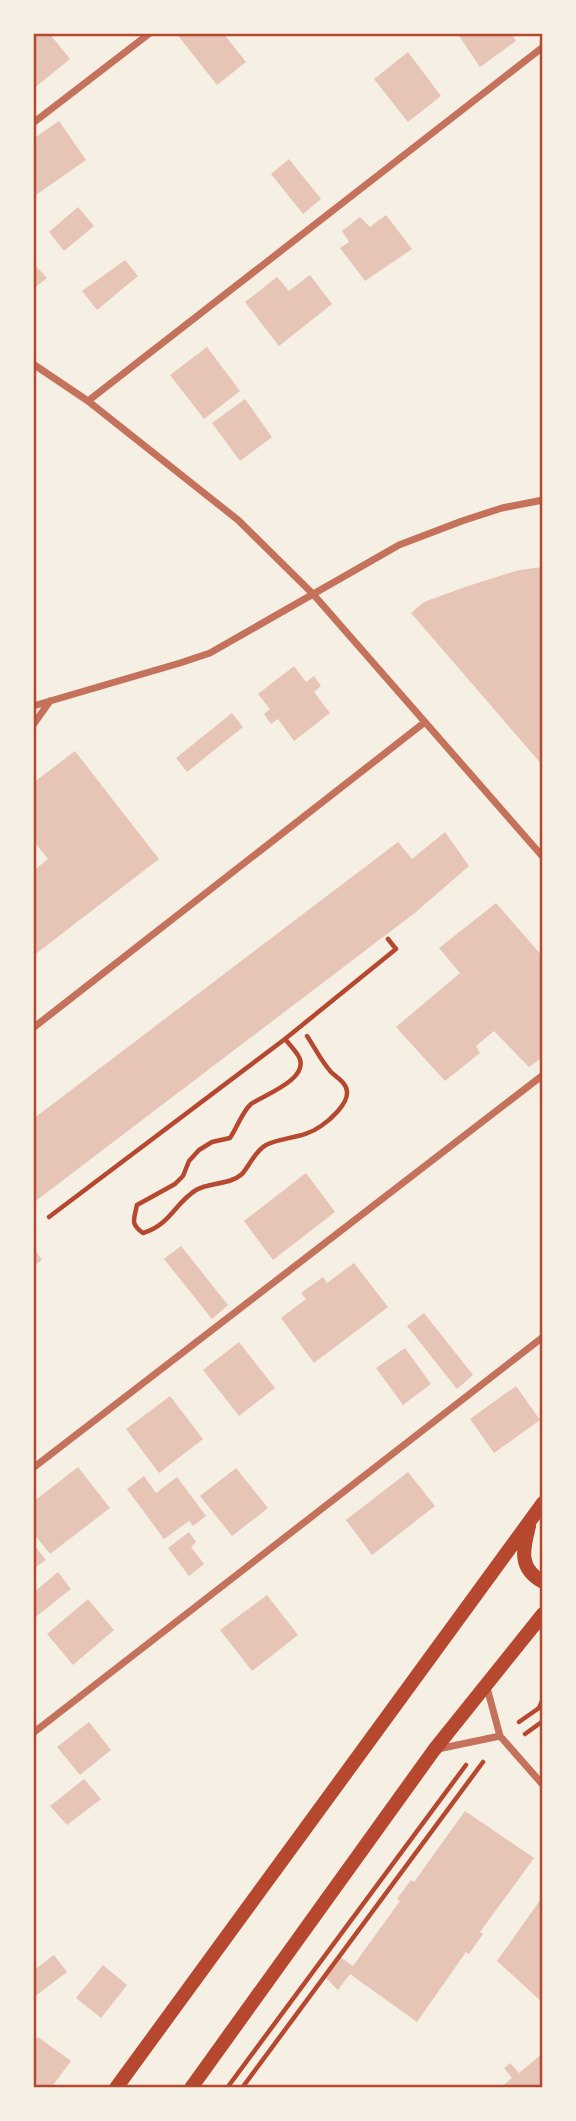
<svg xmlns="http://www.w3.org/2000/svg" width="576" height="2121" viewBox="0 0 576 2121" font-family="Roboto,sans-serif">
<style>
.building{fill:#e6c5b7}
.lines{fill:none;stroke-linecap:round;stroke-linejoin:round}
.path{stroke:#b5482f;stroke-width:4.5}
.minor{stroke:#c5725c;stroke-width:7}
.secondary{stroke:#b5482f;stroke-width:14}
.neatline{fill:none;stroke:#b5482f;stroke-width:2.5}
</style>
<rect width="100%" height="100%" fill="#f6efe4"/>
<path class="building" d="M33 33H49L70 59 33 89Z
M176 33H223L246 62 217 85Z
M457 33H511L516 41 480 67Z
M408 52 441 96 408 122 374 79Z
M59 121 86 160 33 197V139Z
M289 159 321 199 303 214 271 174Z
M78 207 94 226 64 251 49 232Z
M386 215 412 249 365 281 340 248 349 242 342 231 360 217 370 227Z
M125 260 138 276 97 310 82 291Z
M33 263 47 278 33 289Z
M310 275 332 304 279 346 245 302 277 277 289 291Z
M207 347 240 391 204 419 170 375Z
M245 399 272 437 240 461 212 423Z
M543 567V766L411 613 424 602 465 587 519 570Z
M294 666 306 682 314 676 321 686 314 692 330 713 294 741 278 719 271 724 264 714 270 709 258 694Z
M232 713 243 727 187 772 176 758Z
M75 751 159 859 33 956V871L48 859 33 840V783Z
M445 832 469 866 416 912 33 1203V1119L398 842 412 859Z
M496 903 543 957V1057L529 1067 494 1031 476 1046 480 1053 445 1081 396 1027 460 973 439 948Z
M306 1173 335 1212 273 1260 244 1221Z
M181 1246 228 1305 212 1319 164 1259Z
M33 1247 42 1260 33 1266Z
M354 1263 388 1307 314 1363 281 1318 306 1299 301 1293 323 1277 327 1283Z
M424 1313 473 1375 457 1389 407 1326Z
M239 1342 275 1388 239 1416 203 1370Z
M405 1348 431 1384 403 1405 376 1368Z
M516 1386 540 1420 494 1453 470 1419Z
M170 1396 203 1439 159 1473 126 1429Z
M78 1467 110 1508 50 1554 33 1533V1502Z
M236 1468 268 1508 232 1536 200 1496Z
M408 1472 435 1506 372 1555 346 1520Z
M144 1476 156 1493 177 1477 206 1516 193 1526 189 1521 164 1539 127 1489Z
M189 1532 196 1542 191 1547 204 1564 189 1576 168 1548Z
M33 1543 46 1560 33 1569Z
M58 1572 71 1589 33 1619V1593Z
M267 1595 298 1635 252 1671 220 1630Z
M88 1599 114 1630 73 1665 47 1634Z
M89 1722 111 1750 80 1775 57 1747Z
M84 1779 101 1799 67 1825 50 1806Z
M465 1811 534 1858 480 1932 483 1934 469 1954 466 1952 417 2022 350 1974 338 1990 325 1977 340 1957 353 1966 400 1901 397 1899 411 1880 414 1882Z
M543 1896V2003L497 1961Z
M54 1955 67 1972 33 1998V1971Z
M103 1965 127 1985 101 2018 76 1998Z
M38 2037 71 2061 51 2088H33V2043Z
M543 2053V2088H500L512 2078 504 2068 510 2063 519 2073Z"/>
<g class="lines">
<path class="path" d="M285 1039 396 949 388 939
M49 1217 285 1039C289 1044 295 1050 299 1057 310 1079 264 1095 251 1104 242 1112 237 1128 230 1138L212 1142 199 1150 189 1161 183 1176 175 1184 137 1205C134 1219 130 1224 143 1233 171 1224 174 1204 196 1190 210 1182 230 1185 242 1174 250 1165 255 1151 266 1145 285 1136 303 1139 321 1126 330 1120 348 1104 347 1092 347 1083 337 1078 331 1072 321 1061 315 1048 307 1036
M519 1722 539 1708 543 1699
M525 1734 543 1721
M227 2088 466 1765
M242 2088 483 1762"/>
<path class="minor" d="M33 123 150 33
M33 364 88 401 238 520 313 594 543 857
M88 401 543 47
M33 706 180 663 210 653 399 545 462 521 502 508 543 500
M33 725 50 701
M33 1028 425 722
M33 1468 543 1075
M486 1684 500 1736 543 1785
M33 1733 543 1337
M438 1749 500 1736"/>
<path class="secondary" d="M529 1526C523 1550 518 1568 543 1582
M116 2088 543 1503
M191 2088 434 1750 543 1614"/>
</g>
<rect width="576" height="2121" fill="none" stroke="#f6efe4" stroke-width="70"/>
<rect x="35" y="35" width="506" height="2051" class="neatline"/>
</svg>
